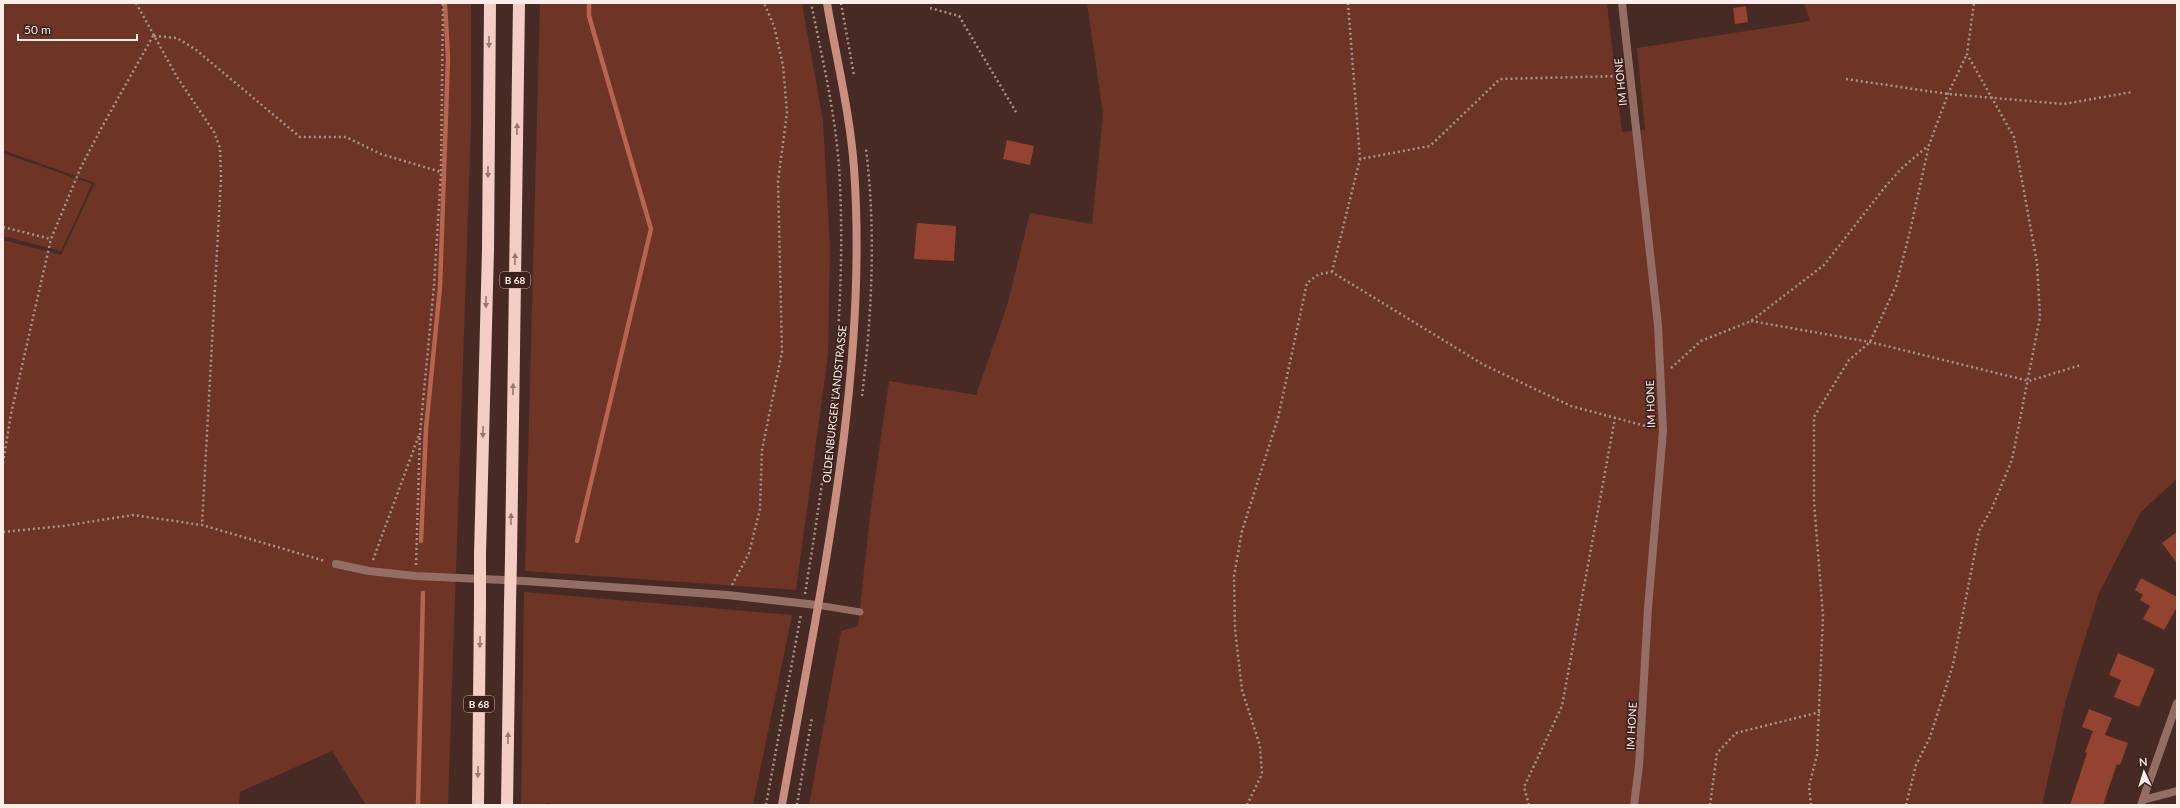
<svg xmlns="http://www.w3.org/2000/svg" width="2180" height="808" viewBox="0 0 2180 808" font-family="Lato,sans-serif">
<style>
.green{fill:#6e3426}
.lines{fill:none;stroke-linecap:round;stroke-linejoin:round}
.stream{stroke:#b86450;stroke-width:4.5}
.building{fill:#944330}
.path{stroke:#a8928d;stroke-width:2.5;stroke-dasharray:2 3;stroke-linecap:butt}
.lane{stroke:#946e64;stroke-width:7}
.street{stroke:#946e64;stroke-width:8}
.secondary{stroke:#ca8e7f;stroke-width:8}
.highway{stroke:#f4cec4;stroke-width:12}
.highway-bridge{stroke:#f4cec4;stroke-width:12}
.oneway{fill:#98776f}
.labels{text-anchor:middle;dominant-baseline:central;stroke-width:3.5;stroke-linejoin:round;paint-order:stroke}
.shield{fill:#3c201a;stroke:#c4b0ac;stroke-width:1}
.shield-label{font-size:10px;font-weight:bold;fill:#feeeea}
.street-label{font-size:11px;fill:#feeeea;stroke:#3c201a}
</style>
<rect width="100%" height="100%" fill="#472a23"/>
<path class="green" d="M3 3H471V127L448 805H366L332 751 240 792 239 805H3V240L61 255 95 183 3 150Z
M540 3H802L823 121 830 248 828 355 796 590 525 571Z
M1087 3H1607L1622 132 1645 130 1637 48 1810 21 1804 3H2177V479L2141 512 2099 593 2066 700 2042 805H809L841 631 858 626 871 507 889 381 976 395 1007 306 1030 213 1092 224 1103 114Z
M3 153 92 184 61 251 3 236Z
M524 592 792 615 753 805H556L547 803V805H521Z"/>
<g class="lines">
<path class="stream" d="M421 541 426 429 440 287 448 58 445 3
M577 541 651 229 589 16V3
M418 805 423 593"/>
</g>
<path class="building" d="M1746 6 1748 22 1735 24 1733 8Z
M1007 140 1034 146 1030 165 1003 159Z
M917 223 956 226 954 261 914 259Z
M2177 532V563L2162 543Z
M2141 578 2177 597V607L2164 630 2143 619 2150 606 2140 600 2143 595 2135 590Z
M2118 653 2155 669 2139 707 2114 697 2121 680 2109 675Z
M2089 709 2112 718 2105 735 2128 743 2120 765 2117 764 2103 805H2070L2087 753 2085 752 2093 731 2082 727Z"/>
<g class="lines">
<path class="path" d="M136 3 177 77 214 132 220 148 221 178 202 525
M841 3 854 75
M1348 3 1360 159
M930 8 959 16 1016 112
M154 36 177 38 195 49 300 137H346L381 154 441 172
M1846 79 1948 94 2064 104 2132 92
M3 227 51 239
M1332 272 1360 159 1430 146 1500 79 1619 76
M1751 321 1870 342 2029 381 2081 365
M1671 368 1701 341 1751 321 1824 265 1885 187 1902 168 1929 145 1948 94 1967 54
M862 396C872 315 876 230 866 149
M3 463 11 414 51 239 81 167 103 125 153 36
M3 532 63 526 133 515 202 525 325 561
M373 560 419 435
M416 565 420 433 434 286 441 172 443 3
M732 585 749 553 760 509 762 450 782 352 778 181 787 113 783 65 774 26 764 3
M805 594C828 453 848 310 839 167 835 111 822 57 811 3
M766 805 801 614
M797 805 812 717
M1247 805 1262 774 1260 746 1242 690 1235 629 1234 576 1242 531 1278 418 1307 283 1319 274 1332 272 1484 365 1571 406 1653 428
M1529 805 1524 787 1562 706 1615 418
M1710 805 1717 753 1736 733 1820 712
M1811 805 1809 786 1817 755 1823 616 1814 502V417L1849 360 1870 342 1896 286 1911 227 1929 145
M1906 805 1916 765 1930 737 1953 665 1979 531 1992 508 2012 460 2040 317 2037 263 2014 137 1967 54 1974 3"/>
<path class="lane" d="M817 605 860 612"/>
<path class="street" d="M1622 3 1658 325 1663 431 1648 608 1639 766 1634 805
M336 564 369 571 415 576 524 581 727 595 817 605
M2143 800 2177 791
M2141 805 2177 703"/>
<path class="secondary" d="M782 805C818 599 869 377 854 168 850 113 836 57 827 3"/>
<path class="highway" d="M480 554 488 250 490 3
M511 558 519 3
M478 805 480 603
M507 805 510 603"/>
<path class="highway-bridge" d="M480 603V554
M510 603 511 558"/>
</g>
<defs><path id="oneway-solid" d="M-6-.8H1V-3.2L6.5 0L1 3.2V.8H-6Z"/></defs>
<g class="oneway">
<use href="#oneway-solid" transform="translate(489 42) rotate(90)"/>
<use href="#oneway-solid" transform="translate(517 129) rotate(-89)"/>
<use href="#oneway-solid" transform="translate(488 172) rotate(90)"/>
<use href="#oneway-solid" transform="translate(515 259) rotate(-89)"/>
<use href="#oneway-solid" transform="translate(486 302) rotate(91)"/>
<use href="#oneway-solid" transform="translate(513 389) rotate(-89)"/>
<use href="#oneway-solid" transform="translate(483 432) rotate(91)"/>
<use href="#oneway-solid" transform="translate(511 519) rotate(-89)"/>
<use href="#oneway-solid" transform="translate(480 642) rotate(91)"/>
<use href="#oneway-solid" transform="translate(508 738) rotate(-89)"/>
<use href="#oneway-solid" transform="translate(478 772) rotate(91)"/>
</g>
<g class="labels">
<g class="shield">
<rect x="500" y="272" width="30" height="16" rx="3"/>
<rect x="464" y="696" width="30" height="16" rx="3"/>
</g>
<g class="shield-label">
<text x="515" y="280">B 68</text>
<text x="479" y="704">B 68</text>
</g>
<g class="street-label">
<text transform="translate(1620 82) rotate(-96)">IM HONE</text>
<text transform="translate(834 404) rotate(-84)">OLDENBURGER LANDSTRASSE</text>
<text transform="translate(1650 404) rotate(-92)">IM HONE</text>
<text transform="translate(1631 726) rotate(-87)">IM HONE</text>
</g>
</g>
<rect width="2180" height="808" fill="none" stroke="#feeeea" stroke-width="8"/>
<g transform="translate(2144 772) rotate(356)" stroke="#3c201a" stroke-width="3" paint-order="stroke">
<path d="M0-3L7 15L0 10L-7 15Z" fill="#feeeea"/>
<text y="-6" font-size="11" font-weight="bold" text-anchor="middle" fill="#feeeea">N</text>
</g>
<path d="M18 34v6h119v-6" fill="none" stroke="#feeeea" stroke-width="2"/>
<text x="24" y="34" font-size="12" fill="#feeeea" stroke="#3c201a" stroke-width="3" paint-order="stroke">50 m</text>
</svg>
